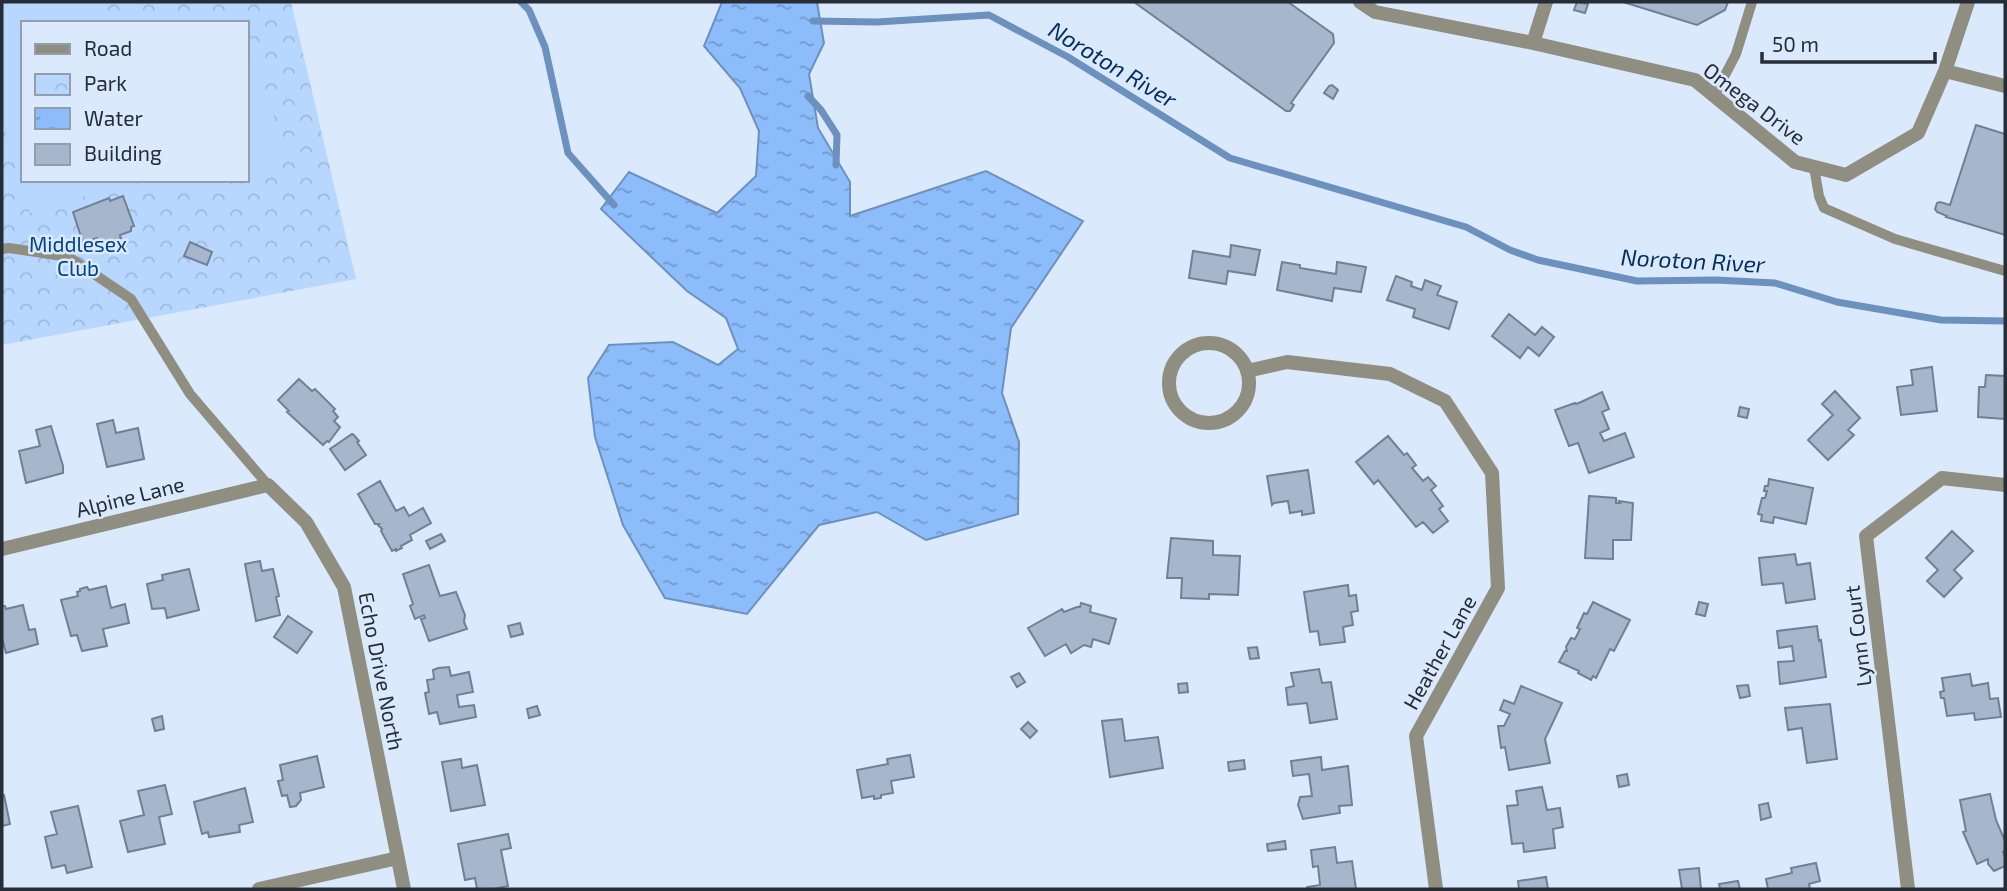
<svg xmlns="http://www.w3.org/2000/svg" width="2007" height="891" viewBox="0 0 2007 891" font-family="'Exo 2',sans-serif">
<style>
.park{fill:url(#park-crowns);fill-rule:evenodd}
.garden{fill:#b8d7ff}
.water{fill:url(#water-ripples);stroke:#6d91be;stroke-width:2}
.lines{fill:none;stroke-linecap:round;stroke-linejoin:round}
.stream{stroke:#6d91be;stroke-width:7}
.building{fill:#a5b6cd;stroke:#708095;stroke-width:2}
.lane{stroke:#908d81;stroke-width:10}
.street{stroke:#908d81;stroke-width:14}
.labels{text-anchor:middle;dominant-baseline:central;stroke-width:5;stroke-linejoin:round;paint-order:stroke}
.street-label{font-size:21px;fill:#262d36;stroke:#dbe9fc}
.park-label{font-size:21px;fill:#014385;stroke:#dbe9fc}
.water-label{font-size:23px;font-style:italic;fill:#042e5d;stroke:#dbe9fc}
</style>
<defs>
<pattern id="park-crowns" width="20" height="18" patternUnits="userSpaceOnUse" patternTransform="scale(1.75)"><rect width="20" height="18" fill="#b8d7ff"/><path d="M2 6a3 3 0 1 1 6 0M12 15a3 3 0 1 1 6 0" fill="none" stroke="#9eb9db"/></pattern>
<pattern id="water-ripples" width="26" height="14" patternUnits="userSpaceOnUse" patternTransform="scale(1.75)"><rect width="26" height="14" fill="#8cbcf9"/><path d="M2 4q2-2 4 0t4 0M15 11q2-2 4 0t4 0" fill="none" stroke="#7299ca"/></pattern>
</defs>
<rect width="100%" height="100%" fill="#dbe9fc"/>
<path class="park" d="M2 2H291L356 279 2 345ZM23 23H247V180H23Z"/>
<path class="garden" d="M2 2H103L109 23H23V180H139L30 213 2 120Z
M247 27 287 161 247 173Z
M156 180H221L162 198Z"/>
<path class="water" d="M722 2H817L824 43 809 74 818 128 850 182V216L986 171 1083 221 1011 328 1002 393 1019 442 1018 514 926 540 877 512 819 525 747 614 665 598 623 525 595 437 588 378 609 345 673 342 718 365 738 349 726 318 687 291 601 209 629 172 717 213 756 176 759 131 740 88 704 46Z"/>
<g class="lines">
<path class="stream" d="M521 2 529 10 545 47 568 153 614 205
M813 21 877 22 989 15 1068 57 1230 158 1466 227 1510 250 1538 260 1637 281 1716 280 1775 283 1837 302 1941 320 2005 321
M808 96 821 110 837 135 836 165"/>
</g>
<path class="building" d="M1134 2H1288L1333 34 1334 43 1291 103 1294 105 1290 111H1286Z
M1577 2 1588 4 1585 13 1574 10Z
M1623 2H1728L1725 10 1697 25Z
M1332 85 1338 90 1333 99 1324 93 1329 86Z
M1976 125 2005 134V235L1946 217 1947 216 1937 212 1935 209 1937 203 1940 202 1950 205Z
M123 196 134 226 131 227V231L120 235 121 238 99 245 97 238 83 243 73 212 109 198 110 201Z
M190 242 212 252 207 265 184 256Z
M1231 245 1260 250 1255 275 1228 271 1226 284 1189 278 1193 251 1230 257Z
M1282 262 1300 265V268L1336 274 1337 262 1366 267 1361 292 1334 288 1332 301 1277 290Z
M1396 276 1412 282 1411 286 1422 290 1425 280 1441 286 1437 295 1457 302 1449 329 1413 317 1415 309 1387 300Z
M1509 314 1535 335 1542 327 1554 337 1539 356 1528 347 1520 358 1492 336Z
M1932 367 1937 411 1901 415 1897 387 1913 385 1911 370Z
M1986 375 2005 376V419L1978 417 1979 387H1985Z
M299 379 312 391 315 389 335 409 333 411 338 417 334 421 340 427 329 442 327 441 323 445 287 412 289 411 278 400Z
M1835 391 1860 418 1848 430 1854 435 1828 460 1808 440 1833 415 1822 404Z
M1602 392 1609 409 1602 412 1609 429 1600 433 1604 441 1625 433 1634 457 1589 473 1578 443 1569 446 1555 410 1575 403 1576 404 1581 402Z
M1740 407 1749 409 1747 418 1738 416Z
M113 420 116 433 138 428 144 459 107 467 97 424Z
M51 426 63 466V473L26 483 19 451 40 446 36 430Z
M352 434 354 435 359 441 357 442 366 455 345 470 330 449Z
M1388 436 1404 455 1407 453 1416 465 1412 468 1423 481 1428 477 1436 486 1431 490 1443 506 1439 509 1448 521 1433 533 1423 522 1416 527 1378 480 1374 484 1356 462Z
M1308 470 1314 513 1302 515V511L1290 513 1288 501 1274 503 1272 505 1267 476Z
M1769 479 1813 488 1806 524 1774 517 1773 523 1761 521 1762 515 1758 514 1762 498H1765L1767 491H1764L1765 486H1768Z
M380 481 396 511 404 507 409 516 423 508 431 523 410 535 412 540 401 546 402 548 396 551V549L392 551 381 531 382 529 378 525 379 524H375L358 494Z
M1589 496 1616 498V503H1620L1619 501 1633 503 1631 540H1613V559L1585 558Z
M1952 531 1973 551 1954 570 1962 578 1944 597 1927 581 1938 570 1926 558Z
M441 534 445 541 430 549 426 541Z
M1171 538 1213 541V555L1240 556 1238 595 1209 594V599L1181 598 1182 578H1167Z
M1795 554 1797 565 1810 563 1815 599 1786 603 1783 583 1762 585 1759 558Z
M260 561 262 571 273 569 279 596 276 597 280 615 256 621 245 564Z
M429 565 440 596 456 592 465 615 464 622 467 629 429 641 421 619 425 618 424 615 415 619 410 606 413 604 403 574Z
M189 569 199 610 167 618 165 608 152 609 147 584 163 580 162 575Z
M1348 585 1349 596 1356 595 1358 611 1351 612 1353 625 1343 627 1345 642 1320 645 1318 631 1310 632 1304 592Z
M106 586 111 608 125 604 129 623 103 629 107 646 82 651 77 635 71 636 61 600 78 596 77 592 80 591V589L87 587 89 590Z
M1593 602 1630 620 1614 651 1610 649 1596 678 1593 676 1591 680 1578 673 1579 671 1559 662 1565 651H1567L1566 647 1571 638 1575 639 1580 629 1577 628 1584 613 1587 614Z
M1699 602 1708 604 1705 616 1696 614Z
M1081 603 1091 606 1090 612 1116 619 1109 644 1093 639 1091 647 1084 645 1071 653 1066 644 1045 656 1028 628 1062 609 1064 612 1077 607H1080Z
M23 605 29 630 35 629 38 644 6 653 2 638V606H5L6 609Z
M288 616 312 632 297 653 274 637Z
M520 623 523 634 511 637 508 626Z
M1817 626 1819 641 1821 640 1826 677 1780 684 1778 662 1794 661 1792 646 1779 648 1777 631Z
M1257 647 1259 658 1250 659 1248 648Z
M449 667 451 676 469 672 473 692 457 695 459 707 474 705 476 717 440 724 437 712 429 714 425 693 429 692 427 680 434 679 433 670 438 668Z
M1319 669 1322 683 1331 682 1337 719 1310 723 1307 703 1288 705 1286 688 1294 686 1291 673Z
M1019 673 1025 682 1017 687 1011 677Z
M1970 674 1972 686 1988 683 1990 699 1998 698 2001 717 1975 720 1974 713 1947 716 1944 698H1941L1940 692 1944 691 1942 678Z
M1187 683 1188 692 1179 693 1178 684Z
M1748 685 1750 696 1740 698 1737 686Z
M1521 686 1562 703 1545 739 1550 763 1509 770 1505 747 1501 748 1498 726H1504L1510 714 1500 710 1504 700 1514 704Z
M1830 704 1837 759 1807 763 1802 728 1788 730 1785 708Z
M537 706 540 715 529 718 527 709Z
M162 716 164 729 155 731 152 719Z
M1122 719 1125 741 1158 737 1163 768 1110 777 1102 721Z
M1028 722 1037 731 1030 738 1021 729Z
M910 755 914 777 891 781 893 793 881 795V798L874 799V796L862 798 857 770 888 764 887 759Z
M317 756 324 787 300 793 301 800 296 806 290 807 287 795 282 796 278 781 283 780 280 765Z
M1321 757 1322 770 1348 766 1352 805 1339 806 1340 813 1303 819 1298 805 1300 797 1312 796 1309 774 1293 776 1291 761Z
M461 759 462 768 477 765 485 805 451 811 442 762Z
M1244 760 1245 769 1229 771 1228 762Z
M1627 774 1629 785 1619 787 1617 776Z
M165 785 172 814 159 817 165 844 128 852 120 821 144 815 138 791Z
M1542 787 1547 810 1560 808 1563 827 1553 829 1555 848 1524 852 1523 843 1512 844 1507 806 1518 805 1516 791Z
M245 788 253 822 239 825 240 832 209 837 208 832 202 834 194 802Z
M1990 794 1996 820 2005 841V851L2003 852 2005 857V866L1994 871 1988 864V859L1977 864 1963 832 1966 831 1960 800Z
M4 795 10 824 2 826V796Z
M1768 803 1771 817 1761 820 1759 805Z
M78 806 92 867 67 873 65 865 52 868 45 837 57 834 51 812Z
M508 834 511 848 501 850 508 886 494 889H477L475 878 465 880 458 844Z
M1285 841 1286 849 1268 851 1267 844Z
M1335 847 1337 863 1352 861 1356 889H1307V887L1320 885 1318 866 1313 867 1311 850Z
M1816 863 1820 881 1809 884 1810 889H1768L1766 879 1792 873 1791 868Z
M1699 868 1701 889H1682L1679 870Z
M1546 877 1548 889H1519L1518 881Z
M1738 881 1740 889H1720L1719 884Z"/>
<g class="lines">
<path class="lane" d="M1714 96 1736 54 1752 2
M1814 167 1819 196 1824 208 1895 239 2005 271
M2 249 9 248 69 257 131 299 190 394 268 485"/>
<path class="street" d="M1360 2 1375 12 1533 43 1695 80 1795 162 1846 175 1918 133 1945 71 1968 2
M1533 43 1546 2
M1945 71 2005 86
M1169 383a40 40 0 1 1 80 0a40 40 0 1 1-80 0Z
M1247 371 1287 362 1390 374 1445 401 1492 473 1498 588 1416 736 1436 889
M2 549 268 485 306 522 344 587 404 889
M259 889 398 858
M1908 889 1866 536 1942 478 2005 485"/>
</g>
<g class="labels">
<g class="street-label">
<text transform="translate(1755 103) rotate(37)">Omega Drive</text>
<text transform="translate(130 496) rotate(-14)">Alpine Lane</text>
<text transform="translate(1857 636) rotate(-97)">Lynn Court</text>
<text transform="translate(1439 652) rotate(-61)">Heather Lane</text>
<text transform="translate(382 671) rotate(79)">Echo Drive North</text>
</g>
<g class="park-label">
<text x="78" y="243">Middlesex<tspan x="78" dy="24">Club</tspan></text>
</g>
<g class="water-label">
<text transform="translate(1113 64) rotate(31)">Noroton River</text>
<text transform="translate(1693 260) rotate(3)">Noroton River</text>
</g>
</g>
<rect width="2007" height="891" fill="none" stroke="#262d36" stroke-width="7"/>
<rect x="21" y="21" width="228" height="161" fill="#dbe9fc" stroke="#939ead" stroke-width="2"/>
<rect x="35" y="44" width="35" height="10" fill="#908d81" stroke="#939ead" stroke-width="2"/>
<text x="84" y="56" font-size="21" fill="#262d36">Road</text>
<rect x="35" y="74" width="35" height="21" fill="url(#park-crowns)" stroke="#939ead" stroke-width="2"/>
<text x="84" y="91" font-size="21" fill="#262d36">Park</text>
<rect x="35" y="108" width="35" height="21" fill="url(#water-ripples)" stroke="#939ead" stroke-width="2"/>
<text x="84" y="126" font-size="21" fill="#262d36">Water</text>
<rect x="35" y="144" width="35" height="21" fill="#a5b6cd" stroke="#939ead" stroke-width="2"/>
<text x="84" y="161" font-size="21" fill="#262d36">Building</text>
<path d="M1762 52v10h173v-10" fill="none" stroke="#262d36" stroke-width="3.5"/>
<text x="1772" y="52" font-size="21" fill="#262d36" stroke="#dbe9fc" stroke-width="5" paint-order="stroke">50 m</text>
</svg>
